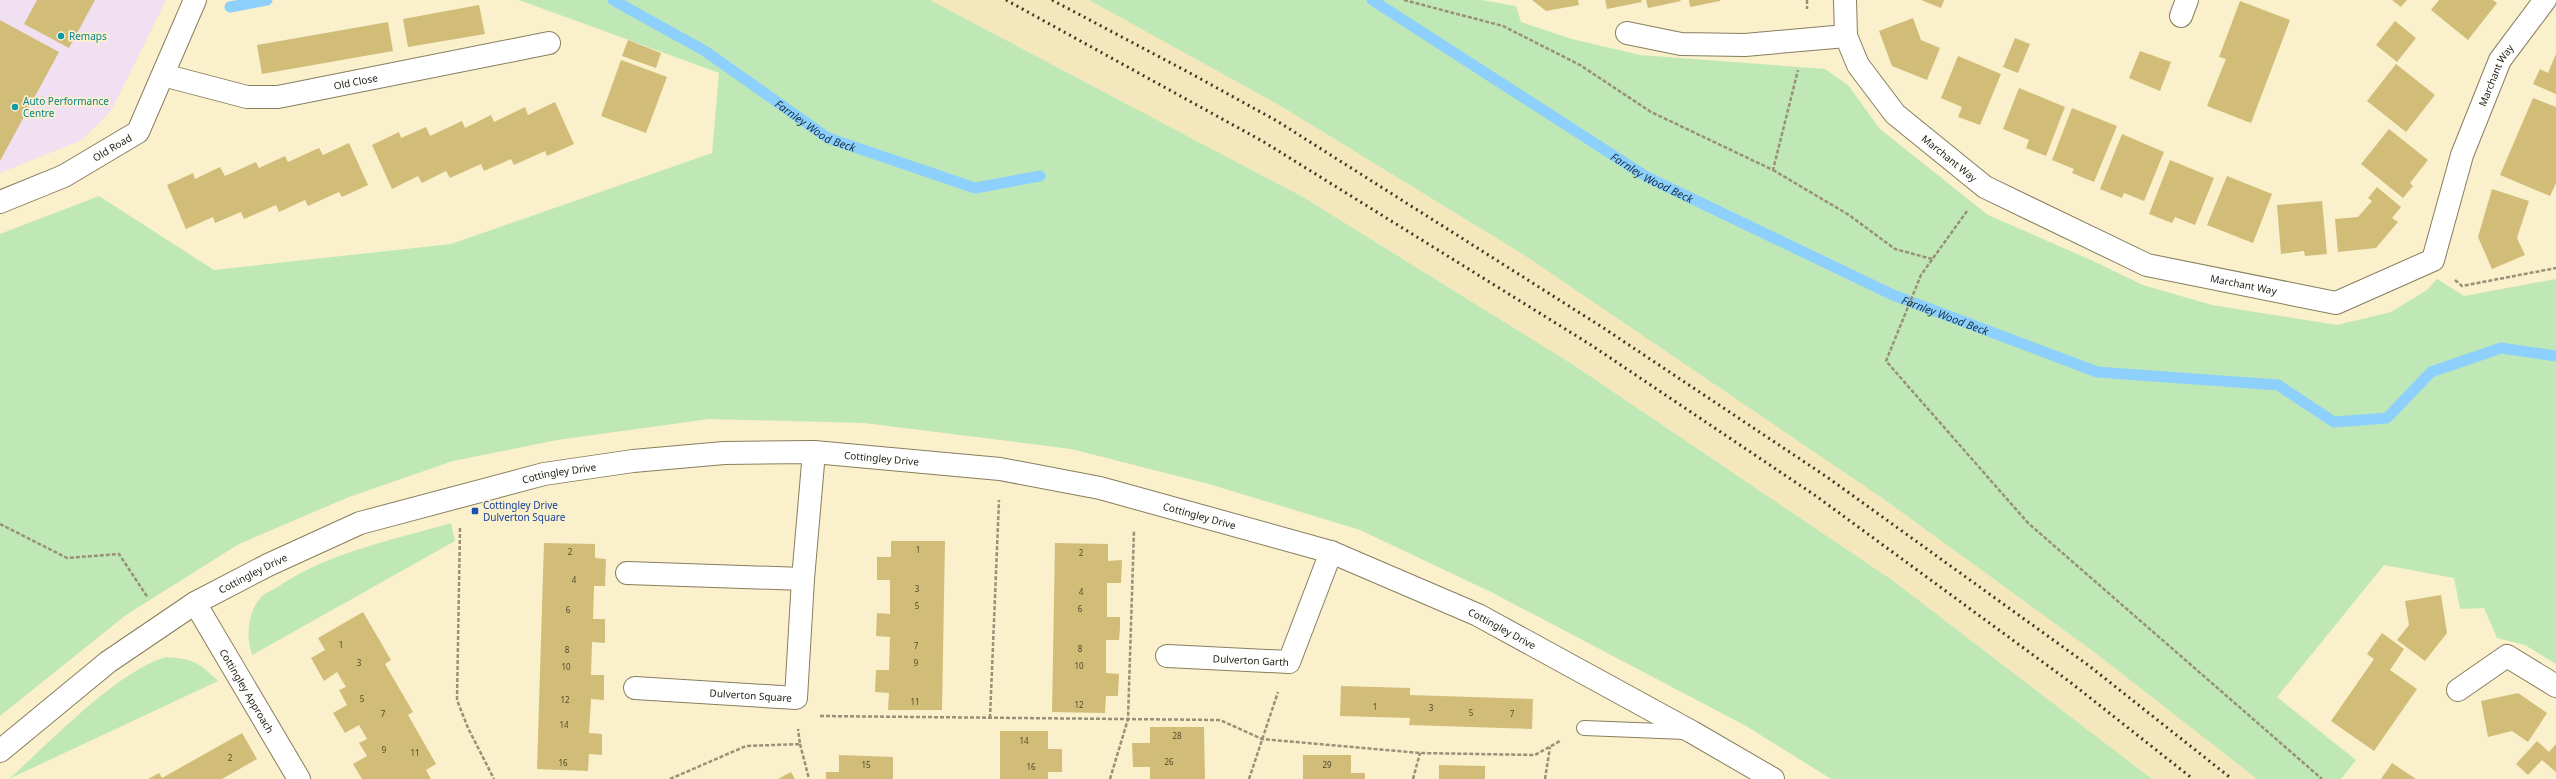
<svg xmlns="http://www.w3.org/2000/svg" width="2556" height="779" viewBox="0 0 2556 779" font-family="'Noto Sans',sans-serif">
<style>
.commercial{fill:#f0e0f2}
.built{fill:#f3e7bb}
.green{fill:#c0e8b6}
.lines{fill:none;stroke-linecap:round;stroke-linejoin:round}
.stream{stroke:#8ed0fc;stroke-width:11}
.building{fill:#d1bd78}
.service-casing{stroke:#877e5d;stroke-width:16}
.minor-casing{stroke:#877e5d;stroke-width:24}
.path{stroke:#989077;stroke-width:2.5;stroke-dasharray:4 2;stroke-linecap:butt}
.service{stroke:#fff;stroke-width:14}
.minor{stroke:#fff;stroke-width:22}
.rail{stroke:#3f3a2b;stroke-width:3;stroke-dasharray:2 4;stroke-linecap:butt}
.culture-dot{fill:#0f9aa8;stroke:#faf0cc;stroke-width:1.5}
.transit-dot{fill:#1a4fb4;stroke:#faf0cc;stroke-width:1.5}
.labels{text-anchor:middle;dominant-baseline:central;stroke-width:3.5;stroke-linejoin:round;paint-order:stroke}
.number-label{font-size:8px;fill:#51492e}
.culture-label{font-size:10px;fill:#0d838f;stroke:#faf0cc;text-anchor:start}
.street-label{font-size:10px;fill:#262215;stroke:#faf0cc}
.transit-label{font-size:10px;fill:#164399;stroke:#faf0cc;text-anchor:start}
.water-label{font-size:11px;font-style:italic;fill:#143144;stroke:#faf0cc}
</style>
<rect width="100%" height="100%" fill="#faf0cc"/>
<path class="commercial" d="M0 0H166L111 111 82 140 0 173Z"/>
<path class="built" d="M930 0H1089L1284 108 1524 255 1885 500 2094 652 2257 779H2152L1892 580 1572 364 1303 197Z"/>
<path class="green" d="M519 0H930L1303 197 1572 364 1892 580 2152 779H1831L1746 726 1491 592 1360 530 1209 484 1071 449 864 423 709 419 557 440 453 461 349 497 239 544 126 615 0 716V234L99 196 214 270 451 244 712 153 719 73Z
M1089 0H1481L1516 6 1521 22 1572 39 1640 55 1825 69 1848 85 1880 129 1988 215 2089 259 2143 285 2212 305 2337 325 2391 312 2427 290 2437 279 2464 296 2556 279V664L2525 645 2497 638 2484 608 2460 609 2454 578 2384 565 2277 697 2356 760 2341 779H2257L2094 652 1885 500 1524 255 1284 108Z
M451 523 455 541 252 655C246 635 247 614 261 597 265 593 274 589 279 586 330 552 393 540 451 523Z
M166 657C194 659 198 662 218 681L9 779C49 743 117 671 166 657Z"/>
<g class="lines">
<g class="stream">
<path id="s1" d="M613 0 705 51 828 138 975 188 1040 176"/>
<path id="s2" d="M1372 0 1647 177 1893 295 2097 372 2278 385 2334 422 2387 418 2431 372 2501 348 2556 356"/>
<path d="M230 7 267 0"/>
</g>
</g>
<path class="building" d="M37 0H95L69 48 24 24Z
M1532 0H1578L1579 5 1546 11Z
M1605 0H1641L1642 2 1607 9Z
M1646 0H1680L1681 1 1648 8Z
M1689 0H1720V1L1690 7Z
M1921 0H1944L1941 8Z
M2392 0H2407L2401 7Z
M2439 0H2493L2497 3 2468 40 2431 10Z
M2240 1 2290 20 2251 123 2207 106 2226 59 2219 57Z
M479 5 485 34 408 47 403 19Z
M1913 18 1921 40 1940 48 1927 80 1892 66 1879 31Z
M0 20 59 52 0 161Z
M2395 21 2416 38 2397 62 2376 45Z
M388 22 393 51 262 74 257 45Z
M2015 38 2030 44 2018 73 2003 67Z
M628 40 661 53 656 68 622 56Z
M2140 51 2171 62 2160 91 2129 78Z
M2556 54V94L2533 84 2540 69 2548 73Z
M1958 56 2001 74 1980 125 1958 117 1962 107 1941 98Z
M621 60 667 77 646 133 601 116Z
M2396 64 2435 95 2406 132 2367 101Z
M2019 88 2065 107 2046 156 2026 148 2029 140 2003 129Z
M2533 98 2556 107V183L2550 196 2500 175Z
M555 102 574 144 547 156 545 151 514 165 511 159 484 171 481 164 450 178 446 171 422 183 418 176 392 189 372 145 399 132 401 138 426 127 430 136 462 121 465 128 491 115 494 122 525 107 528 115Z
M2072 108 2117 126 2094 182 2072 173 2074 169 2052 160Z
M2389 129 2428 160 2410 183 2413 186 2403 198 2361 164Z
M2122 134 2164 152 2144 201 2124 193 2122 198 2100 189Z
M349 143 368 185 342 197 339 192 308 206 305 200 279 212 276 205 244 219 241 212 215 223 213 217 186 229 167 185 193 173 195 179 220 167 225 176 256 162 259 168 285 156 288 162 319 148 323 155Z
M2170 160 2214 178 2195 225 2175 217 2172 223 2149 214Z
M2227 176 2272 194 2253 243 2207 225Z
M2377 187 2401 207 2392 218 2398 222 2376 248 2338 252 2335 219 2358 217 2372 201 2368 198Z
M2492 189 2529 201 2517 238 2525 255 2492 269 2478 237Z
M2322 201 2327 254 2305 256 2304 251 2281 254 2277 205Z
M891 541H945L942 710H888L889 693 875 692 876 670H889L890 637 876 636 877 613 890 614V580H877V557H891Z
M544 543 595 544V558L606 559 605 586H594L593 619H605V643L592 642 591 675H604V700L591 699 589 733 602 734V755L589 754 588 771 537 769Z
M1055 543 1108 544V561L1122 560 1121 583H1107V617H1120V628L1119 640H1106V673L1119 674 1118 696H1106L1105 713 1052 712Z
M2441 595 2447 633 2425 661 2397 640 2409 625 2405 601Z
M363 612 391 660 385 664 413 712 408 715 436 764 426 770 431 779H362L353 764 367 756 359 743 367 739 359 725 345 733 333 713 347 705 339 690 346 687 337 672 324 681 311 658 325 650 318 638Z
M2382 633 2404 649 2390 670 2417 689 2374 751 2331 721 2374 659 2367 654Z
M1341 686 1410 688V695L1533 699 1532 729 1409 725 1410 718 1340 716Z
M2518 693 2547 713 2528 742 2512 731 2488 737 2481 701Z
M1150 727H1204L1205 779H1150V767H1133L1132 743H1150Z
M1000 731H1048V749H1062V772H1048V779H1000Z
M242 733 257 759 222 779H148L159 773 162 778Z
M2537 741 2549 752 2556 744V772L2542 760 2528 775 2516 764Z
M839 755 893 757V779H826V772H839Z
M1303 755H1351V773H1365V779H1303Z
M2392 763 2416 779H2381Z
M1439 765 1485 766V779H1439Z
M791 772 795 779H778Z"/>
<g class="lines">
<defs>
<path id="service" d="M1584 728 1686 732"/>
<g id="minor">
<path id="s3" d="M1845 0 1846 36 1858 65 1895 114 1985 187 2147 265 2336 303 2433 260 2462 155 2500 60 2545 0"/>
<path d="M2181 16 2187 0"/>
<path d="M1627 33 1681 44 1745 45 1846 36"/>
<path id="s4" d="M163 75 247 97H278L549 43"/>
<path id="s5" d="M0 202 64 176 138 132 195 0"/>
<path d="M627 573 803 579"/>
<path id="s6" d="M195 603 299 779"/>
<path id="s7" d="M1167 656 1289 662 1331 552"/>
<path id="s8" d="M635 688 796 698 803 579 814 452"/>
<path d="M2458 690 2507 656 2556 686"/>
<path id="s9" d="M0 751 108 662 195 603 268 565 360 523 544 474 633 461 724 453 814 452 1000 469 1100 488 1331 552 1478 615 1692 732 1773 779"/>
</g>
</defs>
<use href="#service" class="service-casing"/>
<use href="#minor" class="minor-casing"/>
<path class="path" d="M1404 0 1503 26 1580 65 1651 112 1773 170 1798 70
M1807 0V9
M1773 170 1849 215 1895 249 1932 259
M1967 211 1921 275 1886 361 2028 523 2322 779
M2455 280 2462 286 2556 268
M0 524 67 558 119 554 148 598
M460 528 457 700 468 728 494 779
M820 716 1220 720 1262 739 1420 753 1535 755 1560 741
M990 718 999 500
M800 744 809 779
M670 779 746 746 800 744 798 729
M1110 779 1128 719 1134 530
M1249 779 1278 692
M1413 779 1420 753
M1545 779 1550 747"/>
<use href="#service" class="service"/>
<use href="#minor" class="minor"/>
<path class="rail" d="M1006 0 1264 142 1591 345 1816 496 2070 682 2193 779
M1052 0 1188 72 1277 121 1602 327 1827 477 2088 665 2232 779"/>
</g>
<g class="culture-dot">
<circle cx="61" cy="36" r="4"/>
<circle cx="15" cy="107" r="4"/>
</g>
<rect class="transit-dot" x="471" y="507" width="8" height="8" rx="2"/>
<g class="labels">
<g class="number-label">
<text x="918" y="549">1</text>
<text x="570" y="551">2</text>
<text x="1081" y="552">2</text>
<text x="574" y="579">4</text>
<text x="917" y="588">3</text>
<text x="1081" y="591">4</text>
<text x="917" y="605">5</text>
<text x="1080" y="608">6</text>
<text x="568" y="609">6</text>
<text x="341" y="644">1</text>
<text x="916" y="645">7</text>
<text x="1080" y="648">8</text>
<text x="567" y="649">8</text>
<text x="359" y="662">3</text>
<text x="916" y="662">9</text>
<text x="1079" y="665">10</text>
<text x="566" y="666">10</text>
<text x="362" y="698">5</text>
<text x="565" y="699">12</text>
<text x="915" y="701">11</text>
<text x="1079" y="704">12</text>
<text x="1375" y="706">1</text>
<text x="1431" y="707">3</text>
<text x="1471" y="712">5</text>
<text x="383" y="713">7</text>
<text x="1512" y="713">7</text>
<text x="564" y="724">14</text>
<text x="1177" y="735">28</text>
<text x="1024" y="740">14</text>
<text x="384" y="749">9</text>
<text x="415" y="752">11</text>
<text x="230" y="757">2</text>
<text x="1169" y="761">26</text>
<text x="563" y="762">16</text>
<text x="866" y="764">15</text>
<text x="1327" y="764">29</text>
<text x="1031" y="766">16</text>
</g>
<g class="culture-label">
<text x="69" y="36">Remaps</text>
<text x="23" y="101">Auto Performance<tspan x="23" dy="12">Centre</tspan></text>
</g>
<g class="street-label">
<text stroke="none"><textPath href="#s3" startOffset="919">Marchant Way</textPath></text>
<text stroke="none"><textPath href="#s4" startOffset="197">Old Close</textPath></text>
<text stroke="none"><textPath href="#s5" startOffset="125">Old Road</textPath></text>
<text stroke="none"><textPath href="#s3" startOffset="199">Marchant Way</textPath></text>
<text stroke="none"><textPath href="#s3" startOffset="523">Marchant Way</textPath></text>
<text stroke="none"><textPath href="#s9" startOffset="958">Cottingley Drive</textPath></text>
<text stroke="none"><textPath href="#s9" startOffset="634">Cottingley Drive</textPath></text>
<text stroke="none"><textPath href="#s9" startOffset="1282">Cottingley Drive</textPath></text>
<text stroke="none"><textPath href="#s9" startOffset="310">Cottingley Drive</textPath></text>
<text stroke="none"><textPath href="#s9" startOffset="1606">Cottingley Drive</textPath></text>
<text stroke="none"><textPath href="#s7" startOffset="84">Dulverton Garth</textPath></text>
<text stroke="none"><textPath href="#s6" startOffset="102">Cottingley Approach</textPath></text>
<text stroke="none"><textPath href="#s8" startOffset="116">Dulverton Square</textPath></text>
</g>
<g class="transit-label">
<text x="483" y="505">Cottingley Drive<tspan x="483" dy="12">Dulverton Square</tspan></text>
</g>
<g class="water-label">
<text stroke="none"><textPath href="#s1" startOffset="239">Farnley Wood Beck</textPath></text>
<text stroke="none"><textPath href="#s2" startOffset="332">Farnley Wood Beck</textPath></text>
<text stroke="none"><textPath href="#s2" startOffset="656">Farnley Wood Beck</textPath></text>
</g>
</g>
</svg>
